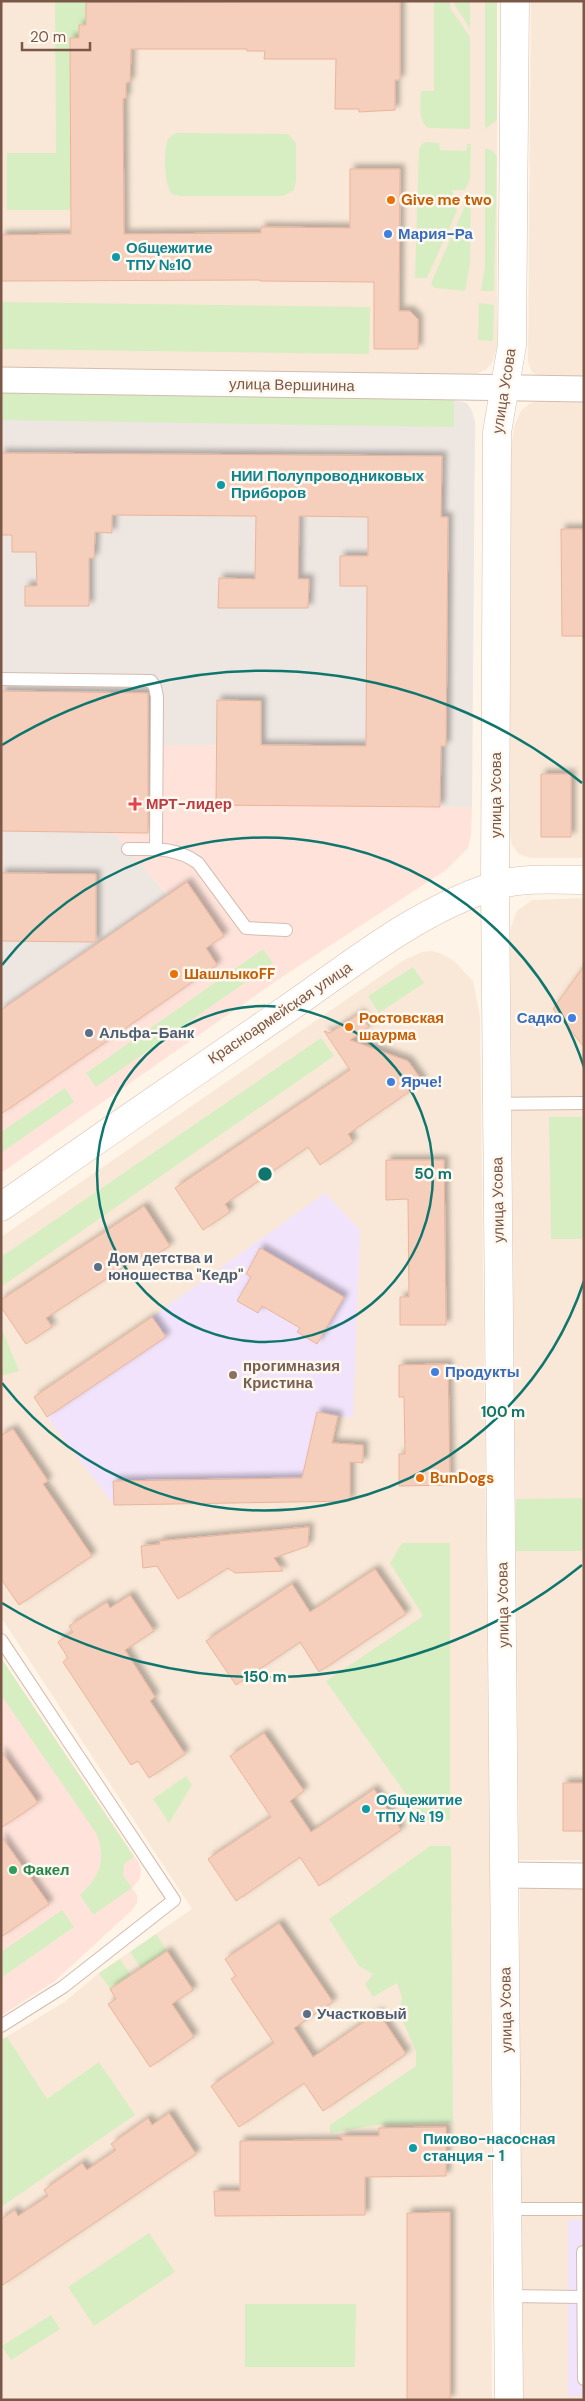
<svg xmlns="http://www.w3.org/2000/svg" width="585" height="2401" viewBox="0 0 585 2401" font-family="'DM Sans',sans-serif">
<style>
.residential{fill:#f9e8d7}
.commercial{fill:#ffe3da}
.industrial{fill:#eee6e1}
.education{fill:#f1e3fb}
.green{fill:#d7eec3}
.building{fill:#f6cfbc;stroke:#eab49a;filter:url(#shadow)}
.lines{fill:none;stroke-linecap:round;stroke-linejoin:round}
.service-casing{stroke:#d4bcae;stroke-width:14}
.minor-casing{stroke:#d4bcae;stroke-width:27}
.secondary-casing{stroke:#dabead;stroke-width:29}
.service{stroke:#fff;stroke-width:12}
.minor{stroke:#fff;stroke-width:25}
.secondary{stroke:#fff;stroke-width:28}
.ring{fill:none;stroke:#0f766e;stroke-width:2.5}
.food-dot{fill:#e8710a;stroke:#fff8ef;stroke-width:2}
.shop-dot{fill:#3f7fe0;stroke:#fff8ef;stroke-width:2}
.culture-dot{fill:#0f9aa8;stroke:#fff8ef;stroke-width:2}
.health-dot{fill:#e0444e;stroke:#fff8ef;stroke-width:2}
.service-dot{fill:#5c6f8a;stroke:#fff8ef;stroke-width:2}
.education-dot{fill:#8d6e63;stroke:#fff8ef;stroke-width:2}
.leisure-dot{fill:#2e9e5b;stroke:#fff8ef;stroke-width:2}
.labels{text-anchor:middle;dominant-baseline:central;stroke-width:5;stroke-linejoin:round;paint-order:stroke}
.food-label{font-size:15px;font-weight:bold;fill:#c56008;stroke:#fff8ef;text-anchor:start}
.shop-label{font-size:15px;font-weight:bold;fill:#366cbe;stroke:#fff8ef;text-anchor:start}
.culture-label{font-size:15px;font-weight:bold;fill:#0d838f;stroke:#fff8ef;text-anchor:start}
.street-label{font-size:15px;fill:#7b5748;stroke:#fff8ef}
.health-label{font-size:15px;font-weight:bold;fill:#be3a42;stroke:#fff8ef;text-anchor:start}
.service-label{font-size:15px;font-weight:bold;fill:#4e5e75;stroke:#fff8ef;text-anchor:start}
.education-label{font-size:15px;font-weight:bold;fill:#785e54;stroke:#fff8ef;text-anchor:start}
.leisure-label{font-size:15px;font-weight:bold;fill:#27864d;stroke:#fff8ef;text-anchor:start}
.centre{fill:#0f766e;stroke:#fff8ef;stroke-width:2.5}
.ring-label{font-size:15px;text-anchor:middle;font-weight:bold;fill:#0f766e;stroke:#fff8ef;stroke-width:5;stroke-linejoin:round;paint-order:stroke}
</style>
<defs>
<filter id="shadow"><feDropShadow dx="4.5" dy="-4.5" stdDeviation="2.5" flood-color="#0004"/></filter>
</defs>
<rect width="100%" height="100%" fill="#fef4e7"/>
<path class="residential" d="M1 1H497V347L492 363 487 369 476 374 1 369Z
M531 1H584V378L539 377 532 372 528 362Z
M584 398V858H530L519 854 512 845 509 829 511 450 514 427 521 411 529 404 540 399Z
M584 898V1860H519L510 930 517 911 532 900Z
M432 951 442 954 454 961 473 981 480 1017 490 1870 492 2400H1V2040L63 2003 99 1973 192 1909 1 1617V1237L404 960 422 952Z
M520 1888 584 1889V2400H520Z"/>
<path class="commercial" d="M149 744 217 745 440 807H472L471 835 468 848 446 870 282 977 1 1173V1114L217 965 206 948 223 936 168 896 113 832 148 833Z
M1 1658 139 1863 141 1871 139 1880 132 1888 137 1895V1903L132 1910 55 1981 1 2016Z"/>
<path class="industrial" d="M1 392 454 400 467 403 472 411 475 422 472 807 216 805V745H150L148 833H114L168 896 1 1010Z"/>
<path class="education" d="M325 1193 360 1230 353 1418 317 1412 302 1478 114 1481V1505L47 1417 165 1338 152 1317Z
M568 2220H584V2396H568Z"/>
<path class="green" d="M434 1H450V8L470 37V129L428 128C417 120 421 103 421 91H434Z
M455 1H470V29L455 5Z
M485 1H497V120L485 129Z
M55 2H86V25H79L71 210H7V153H56Z
M177 133 288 134 296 143V182L294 190 283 196H180L172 194C164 186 163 150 168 140 170 136 173 134 177 133Z
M427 142 439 143 440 150 466 151 467 144H471L470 179 465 190H452L457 211 427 278H415L419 149 423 143Z
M485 148 493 151 497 157 494 291H481L485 267Z
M471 192 470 263 465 291 435 288 431 285 432 281Z
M1 302 370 307 369 354 1 349Z
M479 303 494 305 493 341 478 340Z
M1 392 454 400V427L1 420Z
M263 949 273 963 96 1087 86 1073Z
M413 967 424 983 379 1013 368 996Z
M321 1038 334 1056 1 1287V1257Z
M65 1088 74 1102 1 1153V1132Z
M549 1117H584V1239H551Z
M1 1327 19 1371 1 1376Z
M584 1498V1551H516V1499Z
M402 1543H450V1820H424L326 1681 423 1616 390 1563Z
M1 1658 134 1857 124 1864 123 1875 132 1888 93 1915 80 1895C100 1876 107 1860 96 1833L1 1695Z
M186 1776 192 1785 169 1823 153 1799Z
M430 1846H451L453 2123 376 2125 330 2133V2125L416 2066V2051L400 2015 402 1997 397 1983 373 1997 365 1984 373 1974 359 1966 329 1919Z
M62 1910 74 1927 1 1978V1952Z
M156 1934 167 1951 141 1968 130 1952Z
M120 1959 131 1975 110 1989 99 1973Z
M7 2037 47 2099 99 2062 135 2115 1 2207V2040Z
M149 2233 175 2272 94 2326 68 2287Z
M245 2304H356L355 2367H245Z
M51 2315 60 2329 11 2360 2 2346Z"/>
<path class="building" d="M400 1V80H395V110L359 112V109H335L336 59H264L265 51H247V49H131L130 82 126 83V98L123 99 124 234 261 233V227L350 228V169H400L399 311H410L418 319V349H374V282L260 281V280L1 281V235L71 234 70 38H79V25H86V2Z
M1 453 442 456 441 517H448L446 746H441L440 807 216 805 217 700 261 701V745L366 746 367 586H340V556H368V517L299 516 298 579H309L308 608H218L219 578 255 579 256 516 112 515V533L95 532 94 558H89V606H25V586H37L36 552H12V535H1Z
M561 529H584V636H562Z
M1 691 148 693V833L1 831Z
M541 774H571V837H541Z
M1 873 96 874V942L1 941Z
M187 882 224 936 206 948 217 965 1 1114V1010Z
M584 966V1047L553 1009Z
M360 1013 369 1027 350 1040 408 1061 423 1082 348 1134 353 1142 320 1165 308 1147 225 1204 230 1212 203 1230 175 1188 350 1070 324 1031 330 1033Z
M386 1160H444L446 1325H400V1297H409L408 1199 386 1200Z
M144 1206 170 1246 146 1261 143 1255 46 1318 52 1327 26 1344 1 1307V1300Z
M260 1248 344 1297 317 1344 297 1332 300 1328 262 1306 258 1313 237 1301 251 1277 246 1274Z
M152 1317 166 1337 47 1417 34 1397Z
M448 1364 450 1485 399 1486V1454H405L404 1397H399V1365Z
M317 1412 338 1416 332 1443 363 1445V1463L350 1462V1501L114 1505 113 1481 302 1478Z
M13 1429 48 1481 43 1484 92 1556 19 1605 1 1579V1435Z
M309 1527 308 1546 274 1558 283 1571 235 1573 228 1568 178 1599 157 1566 143 1568 141 1546 160 1544 159 1541Z
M375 1569 406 1614 319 1672 300 1642 236 1685 206 1641 292 1584 310 1612Z
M130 1595 154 1631 125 1650 155 1697 150 1701 185 1754 149 1778 138 1761 131 1765 63 1662 68 1658 58 1642 73 1632 69 1626 107 1602 110 1608Z
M264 1733 304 1791 290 1801 311 1832 374 1789 401 1830 319 1886 300 1857 236 1901 208 1859 271 1817 230 1756Z
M1 1751 38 1803 1 1828Z
M563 1783H584V1831H563Z
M1 1836 49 1904 1 1937Z
M279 1923 333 2002 294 2028 313 2057 378 2012 406 2054 323 2111 304 2083 239 2127 211 2086 274 2043 231 1979 236 1976 225 1959Z
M167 1951 193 1990 172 2004 194 2037 150 2067 108 2004 116 1999 110 1989Z
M169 2113 196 2154 1 2286V2219L15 2210 18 2216 48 2196 44 2190 82 2163 87 2170 116 2150 111 2144 148 2118 152 2125Z
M446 2127V2176L365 2177V2215L215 2216 214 2191H240V2141L343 2140 340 2136H379V2128Z
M450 2212V2400H407V2213Z"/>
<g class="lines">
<defs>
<path id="service" d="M1 679 151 681 155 687 157 697 156 849
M128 849C154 849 176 847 198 863L246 928 286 930
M497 1104 584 1103
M1 1640 174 1900 63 1987 1 2026
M507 2209H584
M583 2252 584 2379
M508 2296 583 2297"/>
<path id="minor" d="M1 380 584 389
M505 1875 584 1876"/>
<path id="secondary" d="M1 1207C98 1139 195 1072 293 1005 356 961 419 910 494 886 522 877 554 880 584 880
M509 2400 495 886 497 432 512 345 515 1"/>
</defs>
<use href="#service" class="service-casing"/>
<use href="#minor" class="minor-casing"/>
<use href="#secondary" class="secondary-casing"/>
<use href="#service" class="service"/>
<use href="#minor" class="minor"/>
<use href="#secondary" class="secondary"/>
</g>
<g class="ring">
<circle cx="265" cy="1174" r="168"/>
<path d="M584 1281A336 336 0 0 1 2 1383M2 965A336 336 0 0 1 584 1067"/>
<path d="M582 1565A503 503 0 0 1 2 1603M2 745A503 503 0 0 1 582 783"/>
</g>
<g class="food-dot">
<circle cx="391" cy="200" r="5"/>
<circle cx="174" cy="974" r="5"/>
<circle cx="349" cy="1027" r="5"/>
<circle cx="420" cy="1478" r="5"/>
</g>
<g class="shop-dot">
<circle cx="388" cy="234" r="5"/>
<circle cx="572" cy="1018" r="5"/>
<circle cx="391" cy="1082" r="5"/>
<circle cx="435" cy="1372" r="5"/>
</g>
<g class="culture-dot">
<circle cx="116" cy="257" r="5"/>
<circle cx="221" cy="485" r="5"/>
<circle cx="366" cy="1809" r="5"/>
<circle cx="413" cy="2148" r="5"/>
</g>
<path class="health-dot" d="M132.5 796.5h5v5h5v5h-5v5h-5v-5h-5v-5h5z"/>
<g class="service-dot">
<circle cx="89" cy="1033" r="5"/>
<circle cx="98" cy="1267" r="5"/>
<circle cx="307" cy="2014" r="5"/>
</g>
<circle class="education-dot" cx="233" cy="1375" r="5"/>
<circle class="leisure-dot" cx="13" cy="1870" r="5"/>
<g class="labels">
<g class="food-label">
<text x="401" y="200">Give me two</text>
<text x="184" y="974">ШашлыкоFF</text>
<text x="359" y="1018">Ростовская<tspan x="359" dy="17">шаурма</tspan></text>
<text x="430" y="1478">BunDogs</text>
</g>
<g class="shop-label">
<text x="398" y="234">Мария-Ра</text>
<text x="562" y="1018" text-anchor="end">Садко</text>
<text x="401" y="1082">Ярче!</text>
<text x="445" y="1372">Продукты</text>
</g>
<g class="culture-label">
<text x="126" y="248">Общежитие<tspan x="126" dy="17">ТПУ №10</tspan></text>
<text x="231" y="476">НИИ Полупроводниковых<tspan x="231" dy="17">Приборов</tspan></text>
<text x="376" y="1800">Общежитие<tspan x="376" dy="17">ТПУ № 19</tspan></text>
<text x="423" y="2139">Пиково-насосная<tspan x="423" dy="17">станция - 1</tspan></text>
</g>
<g class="street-label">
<text transform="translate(292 385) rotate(1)">улица Вершинина</text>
<text transform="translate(504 391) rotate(-81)">улица Усова</text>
<text transform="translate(496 795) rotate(-90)">улица Усова</text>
<text transform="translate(280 1013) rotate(-34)">Красноармейская улица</text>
<text transform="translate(498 1200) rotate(-91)">улица Усова</text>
<text transform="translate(503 1605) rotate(-91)">улица Усова</text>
<text transform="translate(506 2010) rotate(-91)">улица Усова</text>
</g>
<g class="health-label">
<text x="146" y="804">МРТ-лидер</text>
</g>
<g class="service-label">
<text x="99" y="1033">Альфа-Банк</text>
<text x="108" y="1258">Дом детства и<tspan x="108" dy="17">юношества "Кедр"</tspan></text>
<text x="317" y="2014">Участковый</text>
</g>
<g class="education-label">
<text x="243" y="1366">прогимназия<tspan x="243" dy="17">Кристина</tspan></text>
</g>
<g class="leisure-label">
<text x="23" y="1870">Факел</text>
</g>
</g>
<circle cx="265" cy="1174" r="8" class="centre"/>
<g class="ring-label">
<text x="433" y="1179">50 m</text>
<text x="503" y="1417">100 m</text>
<text x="265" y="1682">150 m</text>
</g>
<rect width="585" height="2401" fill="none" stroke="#7b5748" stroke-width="5"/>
<path d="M22 42v8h68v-8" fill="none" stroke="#7b5748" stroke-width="2.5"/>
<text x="30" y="42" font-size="15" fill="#7b5748" stroke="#fff8ef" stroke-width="4" paint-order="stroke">20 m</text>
</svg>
